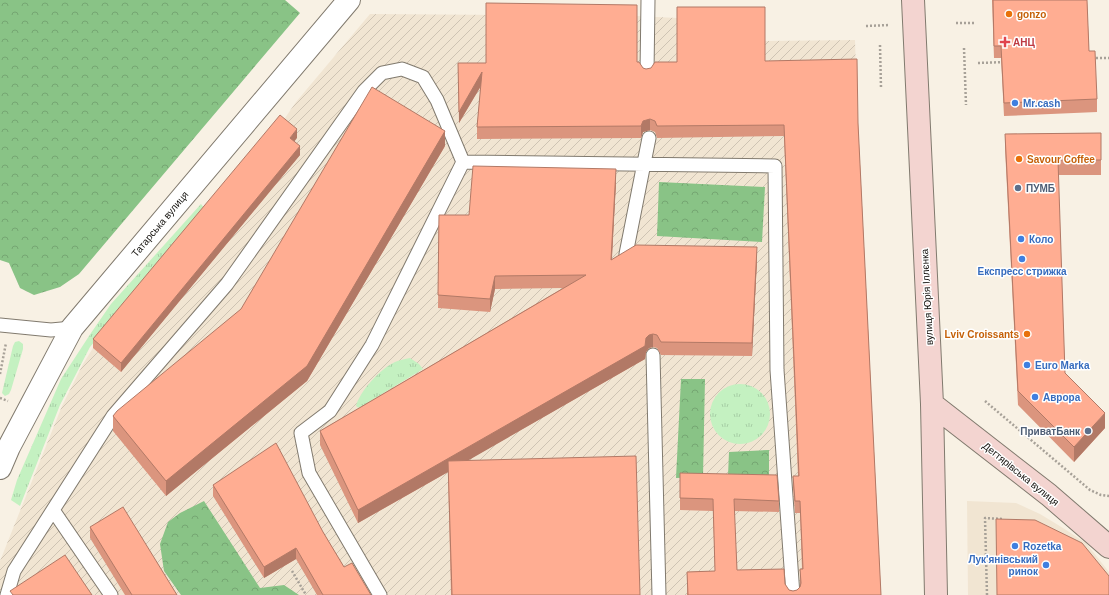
<svg xmlns="http://www.w3.org/2000/svg" width="1109" height="595" viewBox="0 0 1109 595" font-family="Helvetica,sans-serif">
<style>
.built{fill:#f1e5d2}
.industrial{fill:url(#industrial-furrows)}
.grass{fill:url(#grass-tufts)}
.forest{fill:url(#forest-crowns)}
.lines{fill:none;stroke-linecap:round;stroke-linejoin:round}
.lane-casing{stroke:#817a6e;stroke-width:15}
.street-casing{stroke:#817a6e;stroke-width:24}
.secondary-casing{stroke:#817a6e;stroke-width:24}
.path{stroke:#a7a198;stroke-width:2.5;stroke-dasharray:2 2;stroke-linecap:butt}
.lane{stroke:#fff;stroke-width:13}
.street{stroke:#fff;stroke-width:22}
.secondary{stroke:#f3d4d0;stroke-width:22}
.wall{fill:#db957e}
.shaded-wall{fill:#b27966}
.building{fill:#ffad92;stroke:#b27966}
.food-dot{fill:#e8710a;stroke:#fff;stroke-width:1.5}
.health-dot{fill:#e0444e;stroke:#fff;stroke-width:1.5}
.shop-dot{fill:#3f7fe0;stroke:#fff;stroke-width:1.5}
.service-dot{fill:#5c6f8a;stroke:#fff;stroke-width:1.5}
.labels{text-anchor:middle;dominant-baseline:central;stroke-width:3;stroke-linejoin:round;paint-order:stroke}
.food-label{font-size:10px;font-weight:bold;fill:#c56008;stroke:#fff;text-anchor:start}
.health-label{font-size:10px;font-weight:bold;fill:#be3a42;stroke:#fff;text-anchor:start}
.shop-label{font-size:10px;font-weight:bold;fill:#366cbe;stroke:#fff;text-anchor:start}
.service-label{font-size:10px;font-weight:bold;fill:#4e5e75;stroke:#fff;text-anchor:start}
.street-label{font-size:10px;fill:#12100c;stroke:#fff}
</style>
<defs>
<pattern id="industrial-furrows" width="10" height="10" patternUnits="userSpaceOnUse"><rect width="10" height="10" fill="#f1e5d2"/><path d="M-1 1l2-2M0 10L10 0M9 11l2-2" fill="none" stroke="#cec3b3"/></pattern>
<pattern id="grass-tufts" width="24" height="20" patternUnits="userSpaceOnUse"><rect width="24" height="20" fill="#c4f1c1"/><path d="M3 7l-1-3M5 7V3M7 7l1-3M15 17l-1-3M17 17v-4M19 17l1-3" fill="none" stroke="#a7cea5"/></pattern>
<pattern id="forest-crowns" width="20" height="18" patternUnits="userSpaceOnUse"><rect width="20" height="18" fill="#89c386"/><path d="M2 6a3 3 0 1 1 6 0M12 15a3 3 0 1 1 6 0" fill="none" stroke="#75a672"/></pattern>
</defs>
<rect width="100%" height="100%" fill="#f8f1e4"/>
<path class="built" d="M967 501 1016 503 1040 514 1063 528 1086 543 1109 572V595H968Z"/>
<path class="industrial" d="M370 14 637 16 677 18 765 19V41L855 40 858 135 878 595H0V561L62 406 83 364 93 348 285 118 296 102Z"/>
<path class="grass" d="M201 204 205 209 90 347 60 405 20 506 11 500 17 480 61 379 91 333 111 304Z
M19 341 23 344V349L11 390 9 394 5 396 2 393 13 346 15 342Z
M410 358 419 364 423 369 359 408 356 406C360 391 380 369 395 362 399 360 405 359 410 358Z
M710 414a30 30 0 1 1 60 0a30 30 0 1 1-60 0Z"/>
<path class="forest" d="M0 0H285L300 13 79 274 60 287 34 295 20 288 9 263 0 260Z
M659 182 765 187 762 242 657 236Z
M681 379H705L703 477 676 478Z
M769 450V475L728 476 729 452Z
M204 501 260 588 284 585 299 595H181L164 571 160 544 168 522 180 513Z"/>
<g class="lines">
<defs>
<path id="lane" d="M647 73 648 0
M463 162 775 166 777 370 793 595
M626 254 649 138
M0 325 51 330 72 328
M653 355 659 595
M53 510 111 595
M7 595 14 571 113 416 227 284 364 91 382 73 402 69 423 77 437 100 463 162 372 345 330 411 301 433 309 473 380 595"/>
<path id="street" d="M0 468 9 447 72 328 349 0"/>
<path id="secondary" d="M913 0 932 404 936 595
M932 404 1049 495 1109 547"/>
</defs>
<use href="#lane" class="lane-casing"/>
<use href="#street" class="street-casing"/>
<use href="#secondary" class="secondary-casing"/>
<path class="path" d="M956 23H976
M866 26 889 25
M880 45 881 88
M964 48 966 105
M1092 58H1109
M978 63 1005 62
M0 374 6 343
M0 398 8 401
M985 401 1090 490 1101 495 1109 496
M292 571 306 595
M987 595 985 518 1003 519"/>
<use href="#lane" class="lane"/>
<use href="#street" class="street"/>
<use href="#secondary" class="secondary"/>
</g>
<path class="wall" d="M992 0H1087L1089 51 1097 99V112L1004 116 1001 58H994Z
M765 61 858 123 881 595H687V572L715 571 713 511 680 510V473L779 501V512L734 511 737 570 785 584 789 590 793 591 797 590 800 587V569H802L800 513H795L793 487V476H798L784 136 657 138 655 132 650 130 643 132 641 138 477 139V127L481 86 459 123 458 63 643 68 646 69Z
M1101 133V175H1058L1065 373 1105 428 1074 462 1018 405 1005 148V134Z
M297 138 294 141 300 155 121 372 93 348V339Z
M445 146 307 381 166 496 113 431V416Z
M616 182 612 259 757 260 752 356 661 355 657 348 653 347 649 348 646 352 645 359 468 460 640 595H451L448 472 358 523 320 445V431L563 288 495 289 490 312 438 308 439 215H469Z
M213 485 323 532 344 567 371 595H317L296 559 264 578 213 496Z
M90 527 177 595H125L90 538Z"/>
<path class="shaded-wall" d="M482 72V84L459 123V112Z
M650 119V130L643 132 641 138V126L643 121Z
M297 129V138L290 147V138Z
M445 131V146L307 381 166 496V481Z
M300 146V155L121 372V363Z
M616 169V182L611 273V260Z
M757 247V260L752 356V343Z
M495 276V289L490 312V299Z
M653 334V347L649 348 646 352 645 359 448 472V461V472L358 523V510L646 338 649 335Z
M1105 413V428L1074 462V447Z
M296 548V559L264 578V567Z"/>
<path class="building" d="M993 0H1087L1089 51H1095L1097 99 1004 103 1001 46H994Z
M486 3 637 5V62H639L643 68 646 69 651 68 655 62H677V7H765V61L857 59 858 123 881 595H688L687 572 715 571 713 499 680 498V473L777 475 779 501 734 499 737 570 784 569 785 584 789 590 793 591 797 590 800 587 801 583 800 569H803L800 501H795L793 476H799L784 125 657 126 655 121 650 119 643 121 641 126 477 127 482 72 459 112 458 63H486Z
M372 87 445 131 307 366 166 481 113 416 117 411 241 309Z
M280 115 297 129 290 138 300 146 121 363 93 339Z
M1101 133V160H1058L1065 373 1105 413 1074 447 1018 391 1005 134Z
M473 166 616 169 611 260 636 245 757 247 752 343 661 342 657 335 653 334 649 335 646 338 645 346 358 510 320 431 586 275 495 276 490 299 438 295 439 215H469Z
M276 443 323 532 344 567 352 563 371 595H323L296 548 264 567 213 485Z
M636 456 640 595H452L448 461Z
M123 507 177 595H132L90 527Z
M996 519 1035 520 1082 543 1109 576V595H997Z
M65 555 92 595H13L10 591Z"/>
<g class="food-dot">
<circle cx="1009" cy="14" r="4"/>
<circle cx="1019" cy="159" r="4"/>
<circle cx="1027" cy="334" r="4"/>
</g>
<path class="health-dot" d="M1003 36h4v4h4v4h-4v4h-4v-4h-4v-4h4z"/>
<g class="shop-dot">
<circle cx="1015" cy="103" r="4"/>
<circle cx="1021" cy="239" r="4"/>
<circle cx="1022" cy="259" r="4"/>
<circle cx="1027" cy="365" r="4"/>
<circle cx="1035" cy="397" r="4"/>
<circle cx="1015" cy="546" r="4"/>
<circle cx="1046" cy="565" r="4"/>
</g>
<g class="service-dot">
<circle cx="1018" cy="188" r="4"/>
<circle cx="1088" cy="431" r="4"/>
</g>
<g class="labels">
<g class="food-label">
<text x="1017" y="14">gonzo</text>
<text x="1027" y="159">Savour Coffee</text>
<text x="1019" y="334" text-anchor="end">Lviv Croissants</text>
</g>
<g class="health-label">
<text x="1013" y="42">АНЦ</text>
</g>
<g class="shop-label">
<text x="1023" y="103">Mr.cash</text>
<text x="1029" y="239">Коло</text>
<text x="1022" y="271" text-anchor="middle">Експресс стрижка</text>
<text x="1035" y="365">Euro Marka</text>
<text x="1043" y="397">Аврора</text>
<text x="1023" y="546">Rozetka</text>
<text x="1038" y="559" text-anchor="end">Лук'янівський<tspan x="1038" dy="12">ринок</tspan></text>
</g>
<g class="service-label">
<text x="1026" y="188">ПУМБ</text>
<text x="1080" y="431" text-anchor="end">ПриватБанк</text>
</g>
<g class="street-label">
<text transform="translate(160 224) rotate(-50)">Татарська вулиця</text>
<text transform="translate(927 297) rotate(-93)">вулиця Юрія Іллєнка</text>
<text transform="translate(1021 474) rotate(39)">Дегтярівська вулиця</text>
</g>
</g>
</svg>
